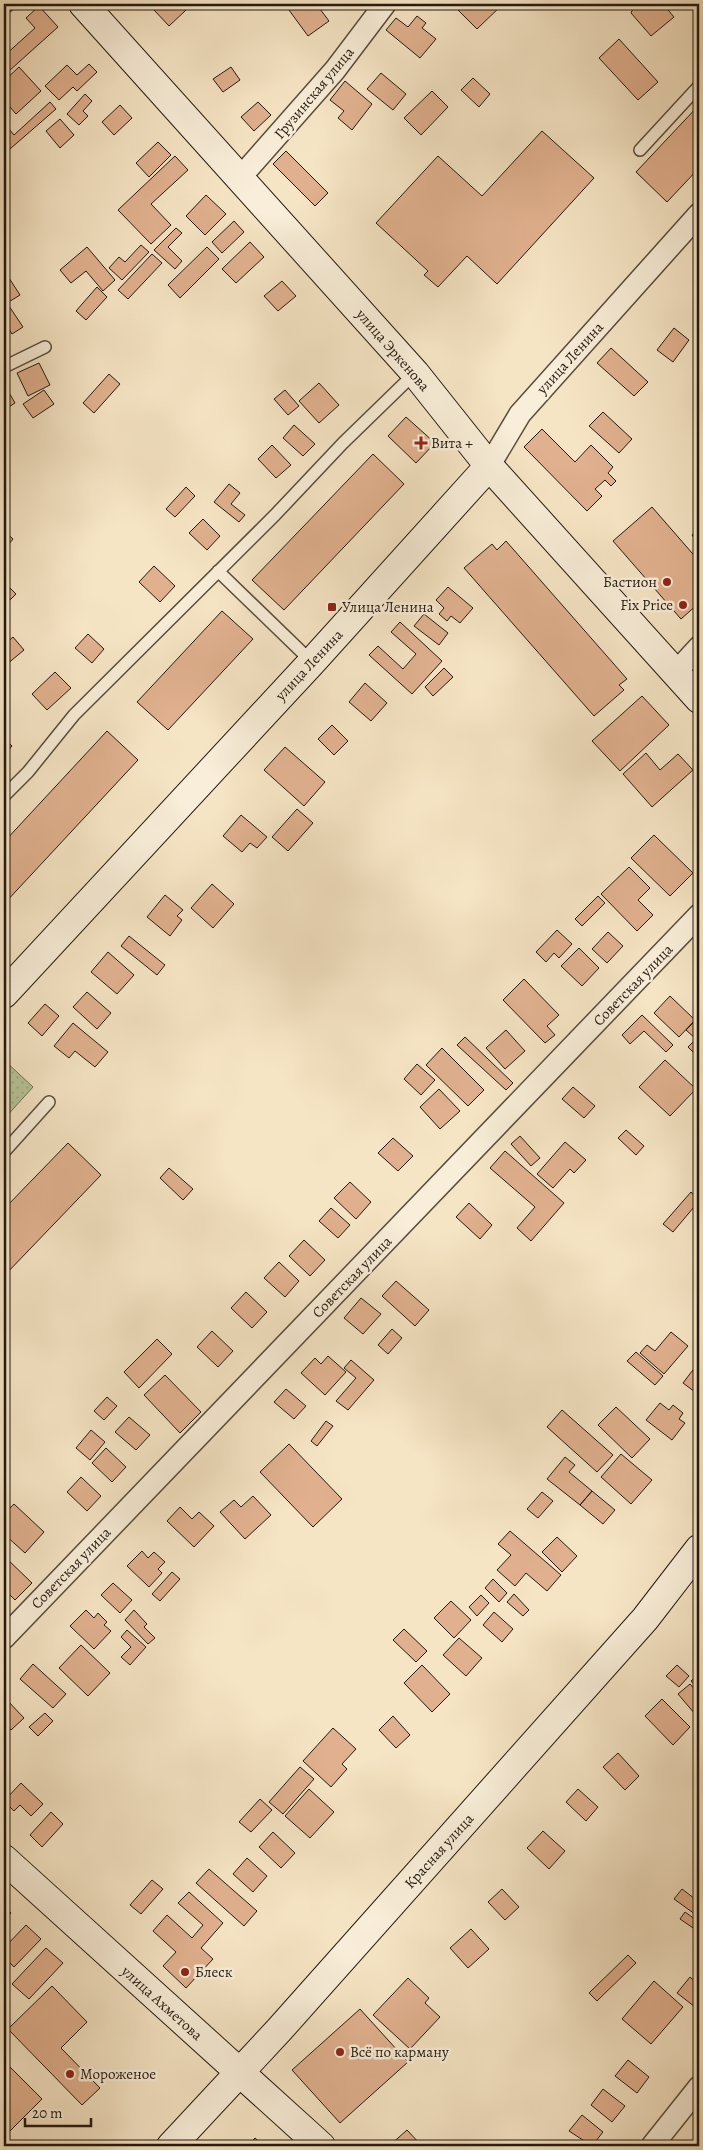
<svg xmlns="http://www.w3.org/2000/svg" width="703" height="2150" viewBox="0 0 703 2150" font-family="Alegreya,serif">
<style>
.grass{fill:url(#grass-dots);stroke:#6d7054}
.building{fill:#e1b18f;stroke:#231910}
.lines{fill:none;stroke-linecap:round;stroke-linejoin:round}
.lane-casing{stroke:#584c3d;stroke-width:14}
.street-casing{stroke:#584c3d;stroke-width:24}
.secondary-casing{stroke:#231910;stroke-width:30}
.lane{stroke:#f9eed9;stroke-width:11}
.street{stroke:#f9eed9;stroke-width:21}
.secondary{stroke:#f9eed9;stroke-width:28}
.poi-dot{fill:#8f2418;stroke:#f9eed9;stroke-width:2}
.labels{text-anchor:middle;dominant-baseline:central;stroke-width:5;stroke-linejoin:round;paint-order:stroke}
.street-label{font-size:15px;fill:#231910;stroke:#f9eed9}
.poi-label{font-size:15px;fill:#231910;stroke:#f9eed9;text-anchor:start}
</style>
<defs>
<pattern id="grass-dots" width="8" height="8" patternUnits="userSpaceOnUse" patternTransform="scale(1.25)"><rect width="8" height="8" fill="#b7c698"/><path d="M2 2h.1M6 6h.1" fill="none" stroke="#9daa82" stroke-width="1.8" stroke-linecap="round"/></pattern>
</defs>
<rect width="100%" height="100%" fill="#f6e5c5"/>
<filter id="stains"><feTurbulence type="fractalNoise" baseFrequency=".004" numOctaves="4"/><feColorMatrix values="0 0 0 0 .2 0 0 0 0 .09 0 0 0 0 .02 0 0 0 .5 -.17"/></filter>
<radialGradient id="worn" r=".72"><stop offset=".6" stop-color="#630" stop-opacity="0"/><stop offset="1" stop-color="#630" stop-opacity=".3"/></radialGradient>
<path class="grass" d="M4 1060 33 1087 4 1119Z"/>
<path class="building" d="M4 4H20L4 17Z
M161 4H180L186 10 169 26 154 10Z
M289 4H319L317 5 329 21 308 36 286 6Z
M452 4H503L477 29Z
M635 4H663L674 17 651 36 631 13Z
M39 6 58 27 9 71 4 65V56L35 28 26 18Z
M417 16 426 23 422 28 436 39 420 58 386 30 396 18 408 27Z
M619 39 658 82 638 100 599 58Z
M89 64 97 72 77 91 73 87 59 100 45 86 67 65 77 75Z
M19 67 41 91 16 114 4 100V81Z
M231 67 240 80 223 92 213 79Z
M381 73 406 94 393 110 367 89Z
M473 78 490 94 479 107 461 90Z
M345 81 372 104 352 130 338 118 344 111 330 100Z
M432 91 448 107 421 135 404 118Z
M85 94 92 101 83 111 88 116 79 125 67 114Z
M50 102 56 109 10 149 4 142V123L14 135Z
M258 102 271 115 254 131 241 117Z
M120 105 132 118 114 135 102 122Z
M699 105V168L667 202 636 172Z
M60 119 74 135 60 148 46 131Z
M542 131 594 178 497 284 467 256 438 287 424 275 428 271 376 223 438 156 482 196Z
M158 142 171 155 149 177 136 163Z
M286 151 328 193 315 206 273 164Z
M175 156 188 170 151 204 171 225 151 244 118 210Z
M206 195 226 214 205 235 186 216Z
M234 221 244 232 222 253 212 242Z
M176 228 182 233 168 247 182 261 175 269 154 250Z
M250 242 264 257 236 283 222 269Z
M141 245 149 252 122 280 109 268 119 257 125 262Z
M87 247 115 280 103 291 86 271 71 283 60 270Z
M207 247 219 259 180 298 168 285Z
M152 254 162 263 128 299 118 290Z
M9 278 20 295 7 303 23 327 12 334 4 321V282Z
M282 281 296 296 278 311 264 296Z
M97 287 107 297 86 320 76 311Z
M674 328 689 340 673 362 657 350Z
M611 348 648 382 634 396 597 363Z
M39 363 50 385 28 396 17 373Z
M109 374 120 384 94 413 83 403Z
M319 383 339 405 319 423 299 401Z
M4 384 15 403 4 410Z
M44 390 54 404 33 418 23 404Z
M285 390 299 406 288 415 274 399Z
M603 412 632 439 619 453 589 426Z
M406 417 435 443 416 463 388 436Z
M4 418 9 427 4 431Z
M294 425 315 444 303 456 283 438Z
M542 429 575 462 591 445 613 467 608 473 616 481 611 486 605 480 595 489 602 496 587 511 524 447Z
M272 445 291 465 276 478 258 459Z
M373 454 404 484 284 610 252 580Z
M229 484 240 493 231 504 245 515 239 522 214 502Z
M186 487 195 496 175 517 166 509Z
M652 507 699 561V603L681 619 613 541Z
M203 519 220 536 207 550 189 533Z
M699 529V545L692 535Z
M4 531 13 539 4 550Z
M506 541 627 679 619 685 624 690 594 716 464 568 492 544 497 550Z
M154 566 175 586 160 602 139 582Z
M4 582 16 594 4 606Z
M448 587 473 608 460 623 451 616 447 621 439 614 444 608 436 600Z
M222 611 253 639 168 730 137 702Z
M424 614 448 633 439 645 414 626Z
M400 622 442 661 412 694 369 655 378 646 403 669 416 654 391 632Z
M88 634 104 649 92 663 75 648Z
M13 637 24 650 6 665 4 663V645Z
M444 668 453 677 433 696 425 687Z
M55 672 71 688 47 710 32 694Z
M365 683 387 703 371 721 349 702Z
M642 696 669 725 620 771 592 741Z
M332 725 348 741 334 755 318 739Z
M107 731 138 760 4 904V842Z
M4 738 12 746 4 755Z
M285 747 325 782 304 806 264 770Z
M646 753 660 770 678 754 693 770 652 807 623 774Z
M297 809 313 823 288 851 272 837Z
M241 815 267 837 257 848 250 843 242 852 223 836Z
M654 835 693 873 670 896 631 858Z
M629 867 650 888 638 900 653 915 637 931 601 894Z
M212 884 234 904 213 928 191 908Z
M165 895 183 910 177 916 182 920 170 936 147 917Z
M598 896 605 903 582 926 575 919Z
M557 930 572 944 559 958 554 953 546 962 536 952Z
M608 932 623 946 607 963 592 949Z
M129 936 165 965 157 975 121 946Z
M579 948 599 968 582 986 561 966Z
M108 952 134 975 117 994 91 972Z
M524 979 559 1015 547 1026 555 1035 545 1043 503 1000Z
M87 992 111 1013 97 1029 73 1007Z
M670 996 695 1020 679 1037 654 1013Z
M45 1004 59 1016 42 1036 28 1023Z
M642 1015 673 1045 666 1052 644 1031 630 1044 622 1035Z
M699 1017V1058L688 1047 696 1039 686 1030Z
M73 1023 108 1052 95 1067 75 1051 69 1058 54 1046Z
M506 1030 525 1051 505 1069 486 1048Z
M465 1037 513 1083 506 1090 457 1045Z
M442 1048 484 1090 468 1106 426 1065Z
M665 1060 696 1089 670 1116 639 1087Z
M417 1064 435 1080 421 1095 404 1079Z
M573 1087 595 1106 584 1118 562 1099Z
M439 1089 460 1111 440 1129 420 1107Z
M626 1130 644 1146 636 1155 618 1138Z
M520 1136 540 1158 531 1166 511 1144Z
M393 1138 413 1156 398 1171 378 1153Z
M565 1142 586 1160 574 1173 570 1169 553 1188 537 1174Z
M68 1143 101 1175 4 1276V1209Z
M505 1151 564 1203 531 1241 517 1228 535 1207 490 1168Z
M169 1168 193 1189 183 1200 160 1178Z
M350 1182 371 1202 356 1219 334 1198Z
M691 1192 699 1201 673 1232 663 1224Z
M469 1203 492 1225 480 1239 456 1217Z
M331 1208 350 1225 338 1238 319 1221Z
M304 1240 325 1260 310 1276 289 1256Z
M279 1262 299 1281 285 1297 264 1278Z
M396 1281 429 1310 415 1326 382 1296Z
M246 1292 267 1312 252 1328 231 1308Z
M361 1298 381 1314 363 1334 344 1318Z
M392 1329 402 1338 388 1354 378 1345Z
M212 1331 233 1351 218 1367 197 1347Z
M671 1332 688 1346 664 1374 640 1353 647 1345 655 1351Z
M157 1339 172 1354 139 1388 124 1372Z
M636 1352 663 1376 655 1385 627 1361Z
M328 1356 346 1372 325 1395 301 1373 315 1358 321 1364Z
M351 1360 374 1380 348 1410 336 1401 356 1378 344 1368Z
M699 1362V1395L683 1383Z
M165 1375 201 1412 180 1433 144 1395Z
M286 1389 306 1406 294 1419 274 1402Z
M107 1397 117 1406 104 1420 94 1411Z
M660 1403 669 1410 673 1405 683 1413 679 1419 685 1423 672 1440 646 1420Z
M616 1407 650 1439 632 1458 598 1425Z
M562 1410 613 1455 597 1472 547 1427Z
M129 1417 150 1435 136 1450 115 1432Z
M326 1421 333 1426 317 1446 311 1441Z
M91 1430 105 1442 90 1460 76 1448Z
M289 1444 342 1499 313 1527 260 1472Z
M106 1448 126 1467 112 1482 92 1463Z
M621 1454 652 1480 631 1504 601 1477Z
M565 1457 575 1465 569 1472 592 1491 580 1505 547 1479Z
M81 1477 101 1496 87 1511 67 1492Z
M592 1491 615 1510 603 1524 580 1505Z
M542 1492 553 1501 538 1518 527 1509Z
M253 1496 271 1515 245 1539 220 1512 234 1500 241 1507Z
M14 1504 44 1532 25 1553 4 1534V1514Z
M180 1507 192 1519 199 1512 214 1526 194 1547 167 1521Z
M510 1531 561 1575 547 1591 526 1573 515 1586 497 1570 511 1555 498 1544Z
M557 1537 577 1556 562 1572 542 1552Z
M142 1551 148 1558 154 1552 165 1562 158 1569 162 1573 149 1587 127 1566Z
M4 1556 32 1583 15 1600 4 1589Z
M172 1572 180 1579 160 1601 152 1594Z
M493 1579 507 1593 499 1602 485 1588Z
M113 1583 132 1600 120 1613 101 1595Z
M514 1594 529 1610 523 1616 507 1602Z
M481 1595 489 1603 477 1616 469 1607Z
M451 1601 471 1620 454 1638 434 1618Z
M86 1610 94 1618 98 1613 107 1622 104 1625 111 1631 94 1649 70 1626Z
M134 1610 147 1624 144 1627 155 1638 148 1644 125 1620Z
M494 1612 513 1629 502 1642 483 1625Z
M404 1629 427 1651 416 1662 393 1640Z
M127 1630 146 1647 130 1665 121 1657 131 1647 121 1637Z
M459 1638 482 1658 466 1676 443 1655Z
M81 1645 110 1673 88 1696 59 1668Z
M33 1664 66 1694 53 1708 20 1679Z
M422 1665 450 1694 432 1712 404 1683Z
M677 1665 689 1676 679 1687 666 1676Z
M699 1674V1690L691 1681Z
M690 1684 699 1694V1711L695 1714 678 1694Z
M5 1698 24 1718 11 1730 4 1723Z
M662 1699 690 1727 673 1745 645 1716Z
M45 1713 53 1721 38 1736 29 1727Z
M393 1716 410 1735 396 1748 379 1730Z
M333 1728 356 1749 342 1764 347 1769 331 1787 303 1761Z
M4 1735 10 1741 4 1747Z
M618 1753 639 1776 625 1790 603 1767Z
M300 1767 314 1779 283 1814 269 1802Z
M21 1783 43 1804 31 1816 20 1805 14 1811 4 1801Z
M309 1789 334 1812 310 1838 285 1816Z
M578 1789 598 1807 586 1821 566 1802Z
M260 1799 272 1810 251 1832 239 1822Z
M51 1812 63 1824 42 1847 30 1835Z
M543 1831 565 1851 549 1869 527 1848Z
M273 1832 295 1853 281 1868 259 1847Z
M247 1858 267 1876 253 1892 233 1874Z
M209 1869 257 1911 244 1926 196 1883Z
M152 1880 163 1889 141 1914 130 1905Z
M502 1889 519 1907 505 1920 488 1902Z
M682 1889 699 1902V1917L674 1899Z
M189 1892 223 1923 201 1948 213 1959 186 1988 163 1966 176 1952 153 1931 167 1915 192 1938 203 1925 178 1903Z
M4 1907 11 1913 4 1921Z
M685 1912 699 1922V1932L680 1919Z
M26 1925 41 1939 14 1967 4 1957V1948Z
M471 1929 489 1949 468 1968 450 1948Z
M46 1948 63 1963 29 1999 12 1984Z
M699 1953V1963L694 1958Z
M628 1955 636 1963 597 2001 589 1993Z
M690 1977 699 1985V2010L677 1993Z
M408 1978 429 1998 425 2003 440 2017 410 2049 373 2015Z
M654 1981 683 2007 651 2044 622 2019Z
M52 1986 87 2022 61 2048 100 2088 82 2105 8 2029Z
M360 2009 408 2062 340 2123 292 2070Z
M628 2060 649 2077 637 2093 615 2076Z
M4 2061 42 2099 4 2137Z
M603 2089 625 2106 612 2122 591 2105Z
M582 2115 603 2132 592 2146 569 2131Z
M407 2130 422 2146H389Z
M255 2138 264 2146H248Z"/>
<g class="lines">
<defs>
<path id="lane" d="M640 150 699 86
M4 367 45 347
M218 571 312 662
M4 796 28 772 74 715 275 515 343 443 415 373
M4 1152 49 1102"/>
<path id="street" d="M239 179 335 70 385 4
M489 466 520 414 699 214
M676 672 699 647
M4 1638 699 915
M652 2146 699 2087"/>
<path id="secondary" d="M83 4 415 373 489 466 699 699
M4 994 312 662 489 466
M4 1859 321 2146
M171 2146 279 2030 645 1619 699 1549"/>
</defs>
<use href="#lane" class="lane-casing"/>
<use href="#street" class="street-casing"/>
<use href="#secondary" class="secondary-casing"/>
<use href="#lane" class="lane"/>
<use href="#street" class="street"/>
<use href="#secondary" class="secondary"/>
</g>
<g class="poi-dot">
<path d="M418.5 435.5h5v5h5v5h-5v5h-5v-5h-5v-5h5z"/>
<circle cx="667" cy="582" r="5"/>
<circle cx="683" cy="605" r="5"/>
<rect x="327" y="602" width="10" height="10" rx="2.5"/>
<circle cx="185" cy="1972" r="5"/>
<circle cx="340" cy="2052" r="5"/>
<circle cx="70" cy="2074" r="5"/>
</g>
<g class="labels">
<g class="street-label">
<text transform="translate(314 93) rotate(-50)">Грузинская улица</text>
<text transform="translate(393 350) rotate(49)">улица Эркенова</text>
<text transform="translate(570 358) rotate(-48)">улица Ленина</text>
<text transform="translate(309 665) rotate(-47)">улица Ленина</text>
<text transform="translate(633 985) rotate(-46)">Советская улица</text>
<text transform="translate(352 1277) rotate(-46)">Советская улица</text>
<text transform="translate(71 1568) rotate(-46)">Советская улица</text>
<text transform="translate(439 1851) rotate(-48)">Красная улица</text>
<text transform="translate(162 2003) rotate(42)">улица Ахметова</text>
</g>
<g class="poi-label">
<text x="431" y="443">Вита +</text>
<text x="657" y="582" text-anchor="end">Бастион</text>
<text x="673" y="605" text-anchor="end">Fix Price</text>
<text x="342" y="607">Улица Ленина</text>
<text x="195" y="1972">Блеск</text>
<text x="350" y="2052">Всё по карману</text>
<text x="80" y="2074">Мороженое</text>
</g>
</g>
<rect width="703" height="2150" fill="none" stroke="#f6e5c5" stroke-width="20"/>
<rect x="5" y="5" width="693" height="2140" fill="none" stroke="#231910" stroke-width="2.5"/>
<rect x="10" y="10" width="683" height="2130" fill="none" stroke="#231910"/>
<path d="M25 2118v8h66v-8" fill="none" stroke="#231910" stroke-width="2.5"/>
<text x="32" y="2118" font-size="15" fill="#231910" stroke="#f9eed9" stroke-width="4" paint-order="stroke">20 m</text>
<rect width="100%" height="100%" filter="url(#stains)"/>
<rect width="100%" height="100%" fill="url(#worn)"/>
</svg>
